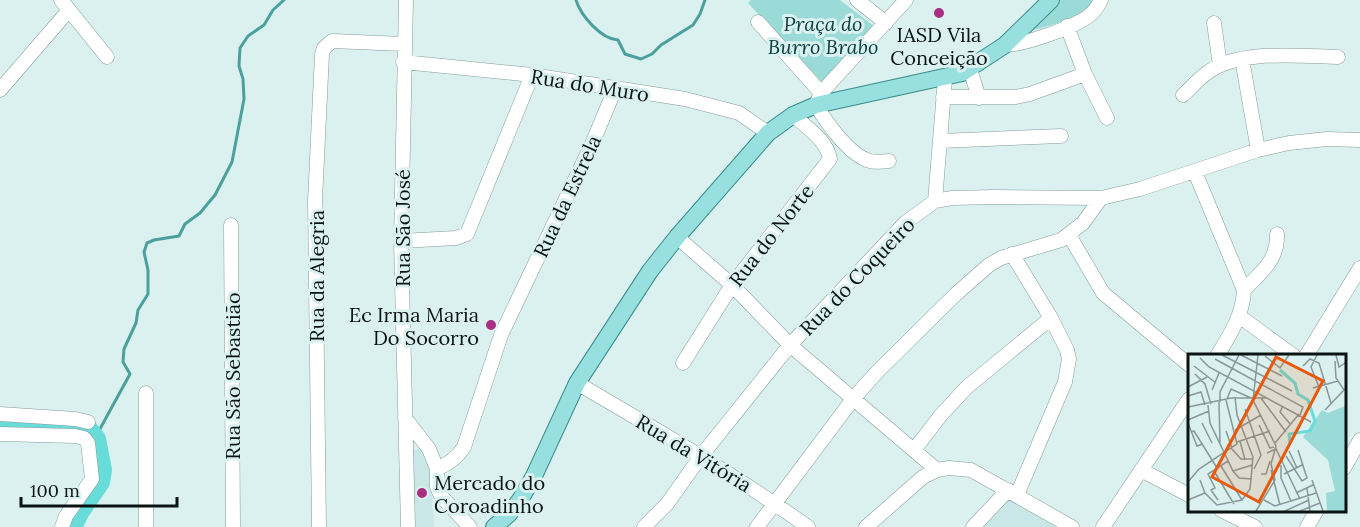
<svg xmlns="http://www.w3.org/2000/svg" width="1360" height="527" viewBox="0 0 1360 527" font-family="Lora,serif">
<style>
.built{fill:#c8e7e6}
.green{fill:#9adad7}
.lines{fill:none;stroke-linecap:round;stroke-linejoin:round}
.stream{stroke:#4ba09e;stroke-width:3}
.river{stroke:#67dcd9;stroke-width:20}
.minor-casing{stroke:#859a99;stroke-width:15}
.major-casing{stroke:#398b89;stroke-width:18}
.minor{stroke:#fff;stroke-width:14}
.major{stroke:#97e0df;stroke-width:16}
.poi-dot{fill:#a92f83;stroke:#dbf1f0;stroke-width:2}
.labels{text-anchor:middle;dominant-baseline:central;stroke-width:6;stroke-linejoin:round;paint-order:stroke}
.park-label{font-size:20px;font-style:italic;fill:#094241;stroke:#dbf1f0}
.poi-label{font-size:20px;fill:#0b1313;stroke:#dbf1f0}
.street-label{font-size:20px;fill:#0b1313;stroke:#dbf1f0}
.inset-river{fill:none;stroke:#67dcd9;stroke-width:3}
.inset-road{fill:none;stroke:#889898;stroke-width:1.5}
.view{fill:#e8590c;fill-opacity:0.15;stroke:#e8590c;stroke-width:3}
.inset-edge{fill:none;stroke:#0b1313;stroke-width:3}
</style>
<rect width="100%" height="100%" fill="#dbf1f0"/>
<path class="built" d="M422 449 430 459 434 527H414L409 450Z
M1008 498 1059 527H981Z"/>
<path class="green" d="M751 0H840L875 27 822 82 748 3Z
M1060 0H1093C1085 20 1042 27 1022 33Z"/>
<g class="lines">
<path class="stream" d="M576 0C581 16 601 39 618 40L625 54 641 59 652 54 661 45 693 25 700 14 705 0
M95 438 130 374 123 362 124 349 136 323 138 310 148 294V270L144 252 147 243 154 240 179 236 185 224 200 213 215 195 232 162 244 99 243 79 239 66 240 48 248 36 264 25 273 10 284 0"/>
<path class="river" d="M0 423 87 428 96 439 102 470 100 482 80 511 72 527"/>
<defs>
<path id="minor" d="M61 0 107 57
M406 0 401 241 408 527
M857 0 886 23
M758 22 821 93
M1214 23 1220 65
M1067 26 1085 74 1107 118
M1005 45C1024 45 1075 27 1090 15 1095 11 1098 6 1101 0
M1242 59 1258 150
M403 62 532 75 685 99 739 113 768 133
M970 69 979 98
M0 90 69 10
M1183 95C1191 88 1198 79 1207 73 1238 49 1300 56 1338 57
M943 97H1016L1030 94 1085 74
M940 141 1061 136
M889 161C883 161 876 163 870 161 850 156 826 122 816 105L821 93 906 0
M1195 172 1244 290C1243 315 1230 335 1217 356
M935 201 945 79
M231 225 233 527
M1069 235 1103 293 1189 365
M677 237 732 285 790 345 937 470
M401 241 456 238 467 234 532 75
M1012 254 1051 318 1067 350 1069 359 1065 382 1017 495
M1244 290C1261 272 1278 261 1277 234
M1239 316 1294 356
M1306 356 1360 268
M683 363 732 285 830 159C827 140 806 127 793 115
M577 383C655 429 734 474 808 527
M146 393V527
M0 414 75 419 88 422
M405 418 429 449 437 469V487L441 496 470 527
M0 434 75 436 84 438 88 443 92 479 66 516 62 527
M914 450 941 415 967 387 1051 318
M1344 468 1360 440
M437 469C449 463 457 458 464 447L501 335 592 144 615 89
M1141 470 1189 495
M1221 510 1255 527
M319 527 315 201 322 54 324 48 332 41 404 44
M644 527 667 504 701 456 790 345 905 223 935 201 952 198 994 197 1101 198 1140 189 1258 150 1289 143 1327 139 1360 140
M757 527 853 399 877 372 956 294 989 265 1001 258 1061 240 1083 223 1101 198
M866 527 923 477 937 470 949 468 971 470 1072 527
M973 527 1008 490
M1103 527 1189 399
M1307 527 1317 510"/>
<path id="major" d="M494 527 508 515 520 500 534 476 577 383 650 271 677 237 768 133 793 115 816 105 962 73 1005 45 1051 0"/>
</defs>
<use href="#minor" class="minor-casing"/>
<use href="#major" class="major-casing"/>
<use href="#minor" class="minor"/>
<use href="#major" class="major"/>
</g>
<g class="poi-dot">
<circle cx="939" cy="13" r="6"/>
<circle cx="491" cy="325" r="6"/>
<circle cx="422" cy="493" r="6"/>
</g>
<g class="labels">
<g class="park-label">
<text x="823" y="23">Praça do<tspan x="823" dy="23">Burro Brabo</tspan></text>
</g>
<g class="poi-label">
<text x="939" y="34">IASD Vila<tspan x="939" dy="23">Conceição</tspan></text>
<text x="479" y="314" text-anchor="end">Ec Irma Maria<tspan x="479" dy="23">Do Socorro</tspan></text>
<text x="434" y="482" text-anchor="start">Mercado do<tspan x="434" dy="23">Coroadinho</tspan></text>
</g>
<g class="street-label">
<text transform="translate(590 85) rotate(9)">Rua do Muro</text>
<text transform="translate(567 196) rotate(-65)">Rua da Estrela</text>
<text transform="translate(402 228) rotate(-90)">Rua São José</text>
<text transform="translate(771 235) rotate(-52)">Rua do Norte</text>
<text transform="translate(316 276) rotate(-90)">Rua da Alegria</text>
<text transform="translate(857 276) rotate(-46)">Rua do Coqueiro</text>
<text transform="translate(232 376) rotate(-90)">Rua São Sebastião</text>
<text transform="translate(694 453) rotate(31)">Rua da Vitória</text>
</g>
</g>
<g transform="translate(1188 354)">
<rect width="158" height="158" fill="#dbf1f0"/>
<path d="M157 52V157H139L138 139 147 137 140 106 115 83 134 56 140 59Z" fill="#9adad7"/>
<path class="inset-river" d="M92 16 107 29 110 40 120 46 127 67 122 77 101 80 102 90"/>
<path class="inset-road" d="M34 1 104 37M53 1 94 22M129 1 123 13 131 33M148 1 151 13 157 9M77 2 92 14 101 1M12 4 21 13 123 68M27 5 115 53 112 61M147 7 148 24 156 36M6 12 28 29M115 12 122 5 131 9 143 49M7 20 17 30 23 50M0 33 19 23M125 34 150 27M24 36 31 19M0 42 13 38 17 51M73 44 98 78M39 45 43 35 63 44H78M31 48 32 89M32 48V38L51 1M20 51 22 69 45 117 51 124 64 125M95 52 92 58 103 71M0 53 43 44H63M57 55 73 101 66 115M137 56 157 35M0 66 21 57M0 69 9 92 15 90M14 69 24 89M71 71 82 94 86 93M47 76 73 61M38 77 44 94M3 78 6 77 29 114M52 87 57 106M49 88 82 77M87 89 111 60M43 94 53 105H65M101 97 109 114M79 99 88 95 112 145M98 102 114 127 119 124 110 96M93 111V124L103 147M33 112 54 146M83 116 92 151M26 117 46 150M45 117 64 111M73 120H78L82 107M96 120 114 111M12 126 17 139 29 151 54 146 62 135 65 103 49 61 47 43M124 126 135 157M0 128 11 115 49 90 38 46M119 134 122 157M108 139 125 131M0 146 17 139M30 146 23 136 27 134 20 120 40 107M76 146 87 152 128 139M68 157 87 126 83 110 88 92 65 46 70 1M97 157 121 146M112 157 132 149"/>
<path class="view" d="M88 3 135 27 71 148 24 123Z"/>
<rect width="158" height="158" class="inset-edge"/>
</g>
<path d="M21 497v9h156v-9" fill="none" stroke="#0b1313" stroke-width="3"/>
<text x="30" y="497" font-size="18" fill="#0b1313" stroke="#dbf1f0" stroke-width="4.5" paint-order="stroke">100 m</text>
</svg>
